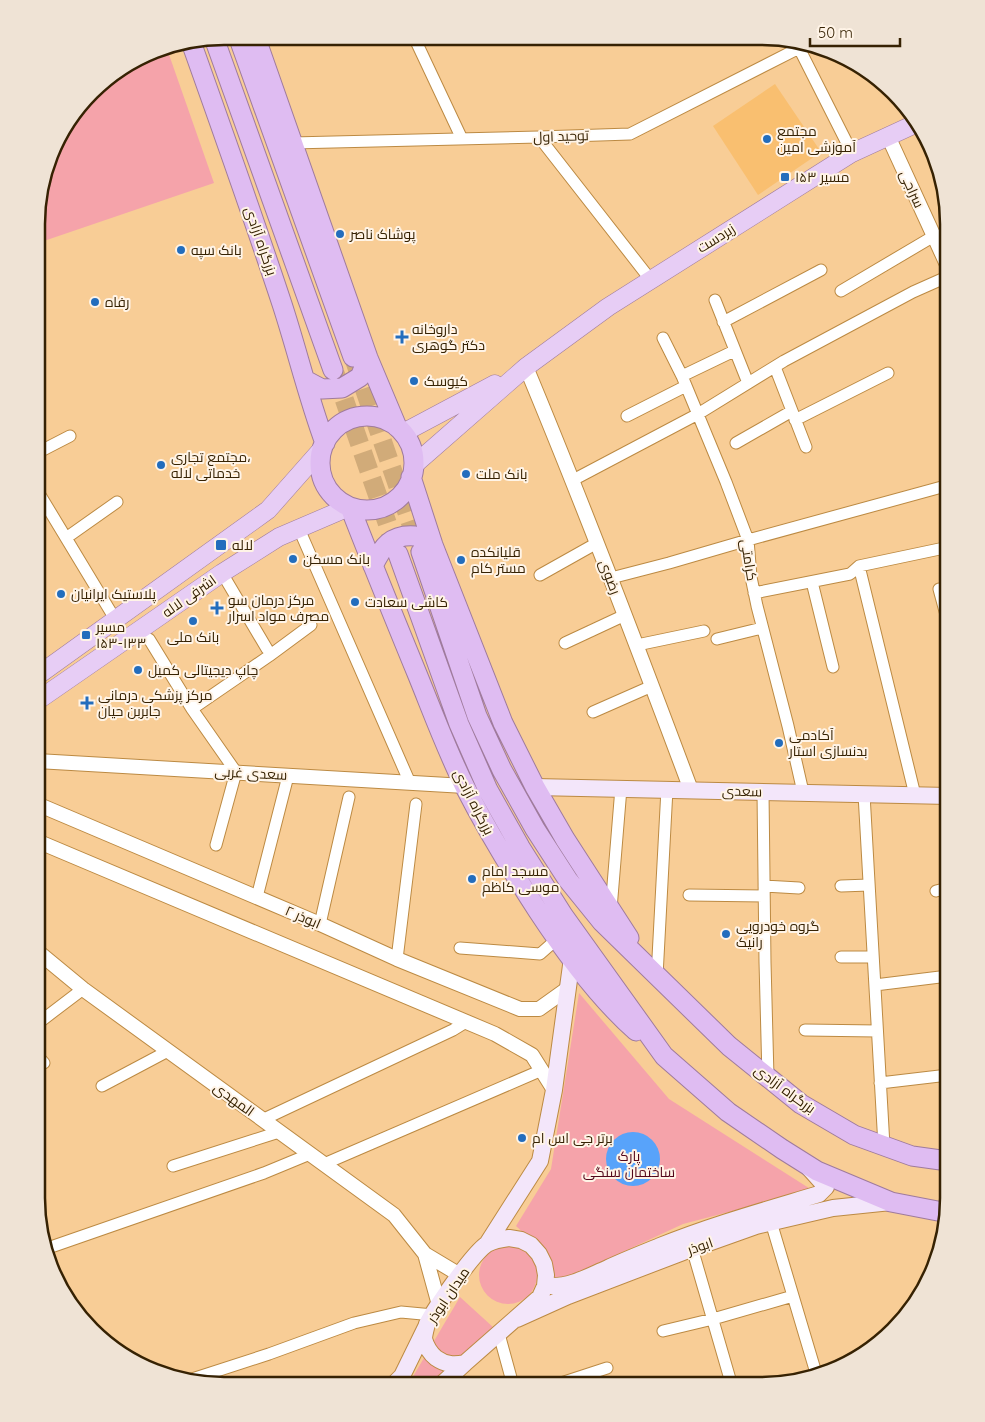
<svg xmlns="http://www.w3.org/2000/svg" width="985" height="1422" viewBox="0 0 985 1422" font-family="Quicksand,Cairo,sans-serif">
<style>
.built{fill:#f9bf70}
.green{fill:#f5a3aa}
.water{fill:#58a3fa}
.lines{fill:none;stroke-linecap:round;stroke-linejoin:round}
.trunk-tunnel{stroke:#d1ab79;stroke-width:19;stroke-dasharray:19 9;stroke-linecap:butt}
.minor-casing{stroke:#bc8a43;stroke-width:13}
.tertiary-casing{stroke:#bc8a43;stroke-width:16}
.secondary-casing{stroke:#bc8a43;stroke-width:18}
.primary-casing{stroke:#9f7b9c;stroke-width:19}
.trunk-casing{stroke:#9f7b9c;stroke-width:21}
.minor{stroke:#fff;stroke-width:11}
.tertiary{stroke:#fff;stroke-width:14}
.secondary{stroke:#f3e6fa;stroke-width:16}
.primary{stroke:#e7cdf5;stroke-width:18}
.trunk{stroke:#dfbcf2;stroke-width:19}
.poi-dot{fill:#236dbd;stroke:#fff4e7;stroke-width:2}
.labels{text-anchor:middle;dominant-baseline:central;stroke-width:4;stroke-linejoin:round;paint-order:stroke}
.poi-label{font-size:14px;fill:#362203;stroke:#fff4e7;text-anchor:start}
.street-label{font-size:14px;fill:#362203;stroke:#fff4e7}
.park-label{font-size:14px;fill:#520519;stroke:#fff4e7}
.rim{fill:none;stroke:#362203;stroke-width:2.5}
</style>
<rect width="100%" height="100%" fill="#f8cd96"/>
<path class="built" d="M775 84 821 152 758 195 713 126Z"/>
<path class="green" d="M163 46H166L214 183 38 243V199L61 130 100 83Z
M579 993 669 1099 812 1190 683 1224 556 1283 540 1248 516 1226 551 1169Z
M479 1275a29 29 0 1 1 58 0a29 29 0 1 1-58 0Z
M460 1297 494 1328 433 1385H408Z"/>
<path class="water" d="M606 1159a27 27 0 1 1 54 0a27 27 0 1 1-54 0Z"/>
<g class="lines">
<path class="trunk-tunnel" d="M355 362 420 550
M335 373 398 554"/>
<defs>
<path id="minor" d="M414 37 462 139
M799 48 852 153
M539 137 650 279
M292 143 539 137 630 134 807 44
M841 291 934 236
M715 300 748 383
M723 322 821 270
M663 338 682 376 726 482 748 540 751 577 757 606 788 726 803 792
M775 367 806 447
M682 376 734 351
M627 416 686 386
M795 420 888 373
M736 443 792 411
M37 453 70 436
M573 480 698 414 784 361 913 292 949 276
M37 490 115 619
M299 529 410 783
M66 538 117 502
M859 566 915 795
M222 573 267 649
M540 575 597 543
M611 578 669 563 748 540 949 485
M812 582 833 667
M939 589 949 626
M754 593 850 574 859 566 949 547
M149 639 192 709 236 772 216 845
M717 639 762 628
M565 643 625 615
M637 645 704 631
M192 709 269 656 311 625
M593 712 652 686
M763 792 765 962 768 1077
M864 794 884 1146
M764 886 799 888
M841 886 869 885
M936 891 948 888
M689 895 764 896
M257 897 288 776
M611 909 621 788
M320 924 349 797
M460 948 540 954 557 939
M841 957H873
M397 959 416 804
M657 976 667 789
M875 985 948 976
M37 1024 83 989
M805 1030 877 1031
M36 1054 44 1063
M880 1083 948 1075
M102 1086 168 1051
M262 1120 453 1030 466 1022
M324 1164 542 1070
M173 1166 279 1132
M771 1222 816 1373
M48 1248 264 1173 310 1154
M692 1248 732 1386
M663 1331 713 1319 793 1296
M499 1334 513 1385
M189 1380 269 1354 354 1323 401 1312 433 1315
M555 1385 607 1368"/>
<path id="tertiary" d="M888 136 949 269
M526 367C584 506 638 648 691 790
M37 761 465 786
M37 804 320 924 397 959 520 1009H539L567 989
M37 841 495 1034 532 1055 554 1090
M37 951 83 989 394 1215 425 1254 460 1275
M425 1254 439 1305"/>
<path id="secondary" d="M535 787 949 796
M509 1238 521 1240 531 1245 539 1254 544 1264 546 1275 545 1286 540 1297 465 1363C454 1365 446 1365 436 1358 431 1354 426 1346 424 1339 424 1335 426 1328 427 1324 435 1308 473 1253 487 1244 494 1240 501 1239 509 1238Z
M487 1244 540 1161 554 1090 572 958
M546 1281 550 1286C571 1287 589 1276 608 1268 625 1260 643 1253 660 1246 712 1225 766 1210 819 1194L826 1187 809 1168
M517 1319 568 1296 683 1252 756 1226 833 1208 891 1202
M393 1385 402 1376 426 1327
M441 1385 465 1363"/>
<path id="primary" d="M403 433 495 384
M414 465 526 367 608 307 852 153 915 124
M37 676 268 510 321 450
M37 701 222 573 279 537 349 507"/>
<path id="trunk" d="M238 36 353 357
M255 36 368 358 397 427
M214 38 333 370
M191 42C222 129 253 216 282 304 297 350 308 397 325 443
M305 380 322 389 342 388 360 377 368 358
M320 463a47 47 0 1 1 94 0a47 47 0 1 1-94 0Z
M411 477 433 545 503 723 535 787 565 839 629 938
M350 507C372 564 395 620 418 676 433 713 447 751 465 787 487 830 512 871 538 911 565 952 599 998 636 1031
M421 552 477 716 502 770 535 829 568 880 602 922 729 1046 801 1104 854 1135 912 1156 948 1161
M398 554 459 724 488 790 520 847 563 915 664 1056 728 1112 782 1149 817 1171 891 1202 948 1213
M373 566C382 547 391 534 415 536 421 537 428 543 433 545"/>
</defs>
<use href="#minor" class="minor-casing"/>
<use href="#tertiary" class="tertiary-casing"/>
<use href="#secondary" class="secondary-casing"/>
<use href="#primary" class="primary-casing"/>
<use href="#trunk" class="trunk-casing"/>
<use href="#minor" class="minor"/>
<use href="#tertiary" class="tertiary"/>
<use href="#secondary" class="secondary"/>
<use href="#primary" class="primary"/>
<use href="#trunk" class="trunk"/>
</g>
<g class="poi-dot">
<circle cx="767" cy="139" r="5"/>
<rect x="780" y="172" width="10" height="10" rx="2.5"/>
<circle cx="340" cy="234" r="5"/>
<circle cx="181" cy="250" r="5"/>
<circle cx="95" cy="302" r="5"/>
<path d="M399.5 329.5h5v5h5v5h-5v5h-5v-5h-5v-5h5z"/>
<circle cx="414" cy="381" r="5"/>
<circle cx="161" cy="465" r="5"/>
<circle cx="466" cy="474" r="5"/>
<rect x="215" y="539" width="12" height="12" rx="2.5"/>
<circle cx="293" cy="559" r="5"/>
<circle cx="461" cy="560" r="5"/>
<circle cx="61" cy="594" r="5"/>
<circle cx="355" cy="602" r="5"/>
<path d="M214.5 600.5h5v5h5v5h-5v5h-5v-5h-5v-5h5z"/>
<circle cx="193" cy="621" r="5"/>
<rect x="81" y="630" width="10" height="10" rx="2.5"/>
<circle cx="138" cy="670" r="5"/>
<path d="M84.5 695.5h5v5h5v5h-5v5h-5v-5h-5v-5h5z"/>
<circle cx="779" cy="743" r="5"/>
<circle cx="472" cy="879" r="5"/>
<circle cx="726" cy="934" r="5"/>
<circle cx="522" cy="1138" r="5"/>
</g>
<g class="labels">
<g class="poi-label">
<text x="777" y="131">مجتمع<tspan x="777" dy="16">آموزشی امین</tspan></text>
<text x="795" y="177">مسیر ۱۵۳</text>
<text x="350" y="234">پوشاک ناصر</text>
<text x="191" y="250">بانک سپه</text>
<text x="105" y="302">رفاه</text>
<text x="412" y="329">داروخانه<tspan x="412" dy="16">دکتر گوهری</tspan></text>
<text x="424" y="381">کیوسک</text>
<text x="171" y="457">مجتمع تجاری،<tspan x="171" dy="16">خدماتی لاله</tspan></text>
<text x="476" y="474">بانک ملت</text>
<text x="232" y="545">لاله</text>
<text x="471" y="552">قلیانکده<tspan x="471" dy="16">مستر کام</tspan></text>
<text x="303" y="559">بانک مسکن</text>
<text x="71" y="594">پلاستیک ایرانیان</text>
<text x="228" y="600">مرکز درمان سو<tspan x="228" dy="16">مصرف مواد اسرار</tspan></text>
<text x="365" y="602">کاشی سعادت</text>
<text x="96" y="627">مسیر<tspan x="96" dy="16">۱۵۳-۱۳۳</tspan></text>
<text x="193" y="637" text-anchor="middle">بانک ملی</text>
<text x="148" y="670">چاپ دیجیتالی کمیل</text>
<text x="98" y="695">مرکز پزشکی درمانی<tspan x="98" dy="16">جابربن حیان</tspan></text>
<text x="789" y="735">آکادمی<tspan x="789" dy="16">بدنسازی استار</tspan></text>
<text x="482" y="871">مسجد امام<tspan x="482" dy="16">موسی کاظم</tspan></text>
<text x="736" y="926">گروه خودرویی<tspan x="736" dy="16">رانیک</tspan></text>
<text x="532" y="1138">برتر جی اس ام</text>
</g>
<g class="street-label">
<text transform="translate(561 136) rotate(-2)">توحید اول</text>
<text transform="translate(912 189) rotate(66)">سراجی</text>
<text transform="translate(716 238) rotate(-32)">زبردست</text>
<text transform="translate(261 241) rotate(71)">بزرگراه آزادی</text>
<text transform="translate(749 560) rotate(81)">کرامتی</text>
<text transform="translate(610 577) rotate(69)">رضوی</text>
<text transform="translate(189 596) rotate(-35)">اشرفی لاله</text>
<text transform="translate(251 773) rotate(3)">سعدی غربی</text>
<text transform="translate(742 791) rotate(1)">سعدی</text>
<text transform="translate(474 802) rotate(63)">بزرگراه آزادی</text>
<text transform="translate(303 917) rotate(23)">ابوذر ۲</text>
<text transform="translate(785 1089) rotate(36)">بزرگراه آزادی</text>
<text transform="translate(234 1099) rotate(36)">المهدی</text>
<text transform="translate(700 1246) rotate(-19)">ابوذر</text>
<text transform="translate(448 1295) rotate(-56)">میدان ابوذر</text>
</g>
<g class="park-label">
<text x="629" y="1156">پارک<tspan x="629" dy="16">ساختمان سنگی</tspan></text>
</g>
</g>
<path d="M0 0H985V1422H0ZM224 45H761A179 179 0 0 1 940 224V1198A179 179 0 0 1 761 1377H224A179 179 0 0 1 45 1198V224A179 179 0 0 1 224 45Z" fill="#efe3d5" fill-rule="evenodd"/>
<path class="rim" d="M224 45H761A179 179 0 0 1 940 224V1198A179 179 0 0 1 761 1377H224A179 179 0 0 1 45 1198V224A179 179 0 0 1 224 45Z"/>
<path d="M810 38v8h90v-8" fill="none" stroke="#362203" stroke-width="2.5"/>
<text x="818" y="38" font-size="15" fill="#362203" stroke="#fff4e7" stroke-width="4" paint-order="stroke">50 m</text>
</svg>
